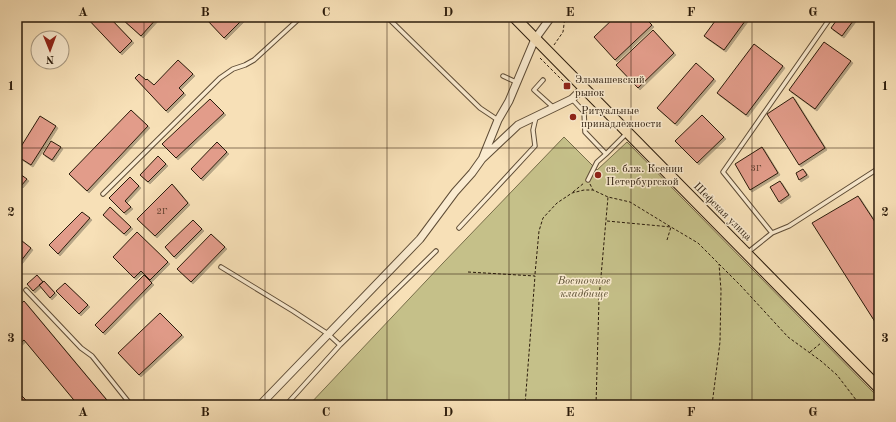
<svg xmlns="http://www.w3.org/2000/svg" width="896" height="422" viewBox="0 0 896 422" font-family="'Old Standard TT',serif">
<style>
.green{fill:#c5c089;stroke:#786e4a}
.building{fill:#e29c8a;stroke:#2b1b0b;filter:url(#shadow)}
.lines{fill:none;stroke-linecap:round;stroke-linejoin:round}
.service-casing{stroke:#5e4c36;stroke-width:5.5}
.minor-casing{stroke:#5e4c36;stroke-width:9}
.primary-casing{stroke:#2b1b0b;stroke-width:12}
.path{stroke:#2b1b0b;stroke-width:1;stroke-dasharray:3 2;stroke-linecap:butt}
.service{stroke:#faebd0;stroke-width:3.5}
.minor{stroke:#faebd0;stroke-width:7}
.primary{stroke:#f7e0b7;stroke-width:10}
.grid{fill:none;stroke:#2b1b0b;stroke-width:1;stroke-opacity:0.55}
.poi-dot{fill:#8f2418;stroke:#faebd0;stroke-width:1.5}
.labels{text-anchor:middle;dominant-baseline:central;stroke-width:3;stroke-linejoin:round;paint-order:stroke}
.number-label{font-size:9px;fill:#593b2b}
.poi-label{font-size:11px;fill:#2b1b0b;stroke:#faebd0;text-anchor:start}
.street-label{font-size:11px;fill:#2b1b0b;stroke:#faebd0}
.park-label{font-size:11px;font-style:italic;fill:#594d31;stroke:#faebd0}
.neatline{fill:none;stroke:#2b1b0b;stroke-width:1.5}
.grid-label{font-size:13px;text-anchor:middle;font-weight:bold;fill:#2b1b0b}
</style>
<defs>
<filter id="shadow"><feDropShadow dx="2" dy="2" stdDeviation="0" flood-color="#0004"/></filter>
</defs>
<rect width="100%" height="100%" fill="#f7e0b7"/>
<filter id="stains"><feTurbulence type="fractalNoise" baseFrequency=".005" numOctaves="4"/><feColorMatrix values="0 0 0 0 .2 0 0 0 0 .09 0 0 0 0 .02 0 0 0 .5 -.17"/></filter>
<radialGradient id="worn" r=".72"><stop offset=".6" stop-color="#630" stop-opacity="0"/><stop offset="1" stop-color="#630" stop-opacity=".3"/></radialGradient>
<path class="green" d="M564 137 597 170 627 142 876 395 879 399V405H309L443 263Z"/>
<path class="building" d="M86 17H109L132 41 120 53Z
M124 17H158L141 36 122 19Z
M210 17H245L224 38 207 20Z
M615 17H644L652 25 615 60 594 37Z
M718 17H748L724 50 704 36Z
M839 17H856L842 36 831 28Z
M653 30 674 53 638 88 616 65Z
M824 42 851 61 815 109 789 90Z
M754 44 783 66 746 115 717 93Z
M178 60 193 74 179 88 184 93 166 111 135 78 139 74 146 80 147 79 154 85Z
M696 63 714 79 675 124 657 108Z
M793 97 825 148 799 165 767 114Z
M210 99 224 113 176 158 162 144Z
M131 110 148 126 87 191 69 174Z
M702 115 724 137 697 163 675 141Z
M40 116 56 126 31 165 17 156V153Z
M51 141 61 147 52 160 43 154Z
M217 142 227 152 201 179 191 169Z
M762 147 778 173 750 190 735 164Z
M158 156 166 164 148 182 140 175Z
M803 169 807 175 799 180 796 173Z
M17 172 27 179 21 186 17 183Z
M130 177 139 186 125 201 131 207 124 213 109 198Z
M780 181 789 195 779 202 770 187Z
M172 184 188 203 155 236 137 219Z
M858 196 879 228V324L877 325 812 223Z
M110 207 131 227 124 234 103 215Z
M82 212 90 218 58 254 49 245Z
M193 220 202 229 174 257 165 247Z
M137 232 168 262 150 280 141 271 134 278 113 257Z
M211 234 225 247 191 282 177 269Z
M17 237 31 248 17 266Z
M37 275 43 282 33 291 27 284Z
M144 275 152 283 103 333 95 325Z
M44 281 55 293 50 298 39 285Z
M65 283 88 305 79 314 56 291Z
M24 301 111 405H78L24 340 18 345 17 344V307Z
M160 313 182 335 139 375 118 353Z
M20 394 31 405H17V397Z
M123 401 126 405H118Z"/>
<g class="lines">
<defs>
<path id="service" d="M387 17 480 108 498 120
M503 76 516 82
M543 80 534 90 554 108
M572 99 584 112 585 132 606 154 597 162 588 180
M606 154 626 134
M103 194 220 78 233 69 245 65 254 60 301 17
M459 228 535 146 533 130 536 117
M772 233 789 226 879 168
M747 253 772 233 723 172 831 17
M221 267 293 311 328 334 340 345
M26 290 81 348 92 356 131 405
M286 405 340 345 436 251"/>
<path id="minor" d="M483 157 498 120 509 101 535 39 551 17
M260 405 420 239 455 192 472 173 482 159 518 125 572 99 583 88"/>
<path id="primary" d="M514 17 879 388"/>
</defs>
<use href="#service" class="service-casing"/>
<use href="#minor" class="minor-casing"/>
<use href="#primary" class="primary-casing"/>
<path class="path" d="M554 45 563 32 565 17
M540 58 571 89
M590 184 593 190
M573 192 584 183
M607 221 671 227 667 240
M468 272 535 276 525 405
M535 274 539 231 543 218 557 203 572 193 584 190H593L608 197
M810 352 821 343
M450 404V399
M450 405H467
M596 405 599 299 608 197 630 202 671 227 698 243 741 286 788 337 821 361 837 375 860 405
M712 405 720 342 721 290 719 264"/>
<use href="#service" class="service"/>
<use href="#minor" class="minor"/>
<use href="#primary" class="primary"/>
</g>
<path class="grid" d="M144 17V405M265 17V405M387 17V405M509 17V405M631 17V405M752 17V405M17 148H879M17 274H879"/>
<g class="poi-dot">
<rect x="563" y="82" width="8" height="8" rx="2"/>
<circle cx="573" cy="117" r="4"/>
<circle cx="598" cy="175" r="4"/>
</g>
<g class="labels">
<g class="number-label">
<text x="756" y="168">3Г</text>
<text x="162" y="211">2Г</text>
</g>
<g class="poi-label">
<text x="575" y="80">Эльмашевский<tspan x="575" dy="13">рынок</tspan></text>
<text x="581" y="111">Ритуальные<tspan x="581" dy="13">принадлежности</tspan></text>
<text x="606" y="169">св. блж. Ксении<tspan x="606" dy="13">Петербургской</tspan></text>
</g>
<g class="street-label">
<text transform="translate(722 212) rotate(45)">Шефская улица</text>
</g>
<g class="park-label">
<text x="584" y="281">Восточное<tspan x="584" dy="13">кладбище</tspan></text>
</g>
</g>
<rect width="896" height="422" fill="none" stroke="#f7e0b7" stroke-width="44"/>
<g transform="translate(50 50) rotate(179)"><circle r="19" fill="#faebd0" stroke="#a79881"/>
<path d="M0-3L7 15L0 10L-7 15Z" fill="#8f2418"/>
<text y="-6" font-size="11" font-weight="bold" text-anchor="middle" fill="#2b1b0b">N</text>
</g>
<rect x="22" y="22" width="852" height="378" class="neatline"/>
<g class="grid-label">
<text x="83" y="16">A</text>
<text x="205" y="16">B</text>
<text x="326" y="16">C</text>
<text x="448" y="16">D</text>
<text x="570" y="16">E</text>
<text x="691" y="16">F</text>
<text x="813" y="16">G</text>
<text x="11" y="90">1</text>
<text x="885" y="90">1</text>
<text x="11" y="216">2</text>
<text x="885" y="216">2</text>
<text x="11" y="342">3</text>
<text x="885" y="342">3</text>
<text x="83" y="416">A</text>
<text x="205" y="416">B</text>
<text x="326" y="416">C</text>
<text x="448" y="416">D</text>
<text x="570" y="416">E</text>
<text x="691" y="416">F</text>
<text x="813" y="416">G</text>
</g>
<rect width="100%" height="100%" filter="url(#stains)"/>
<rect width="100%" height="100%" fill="url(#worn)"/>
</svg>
